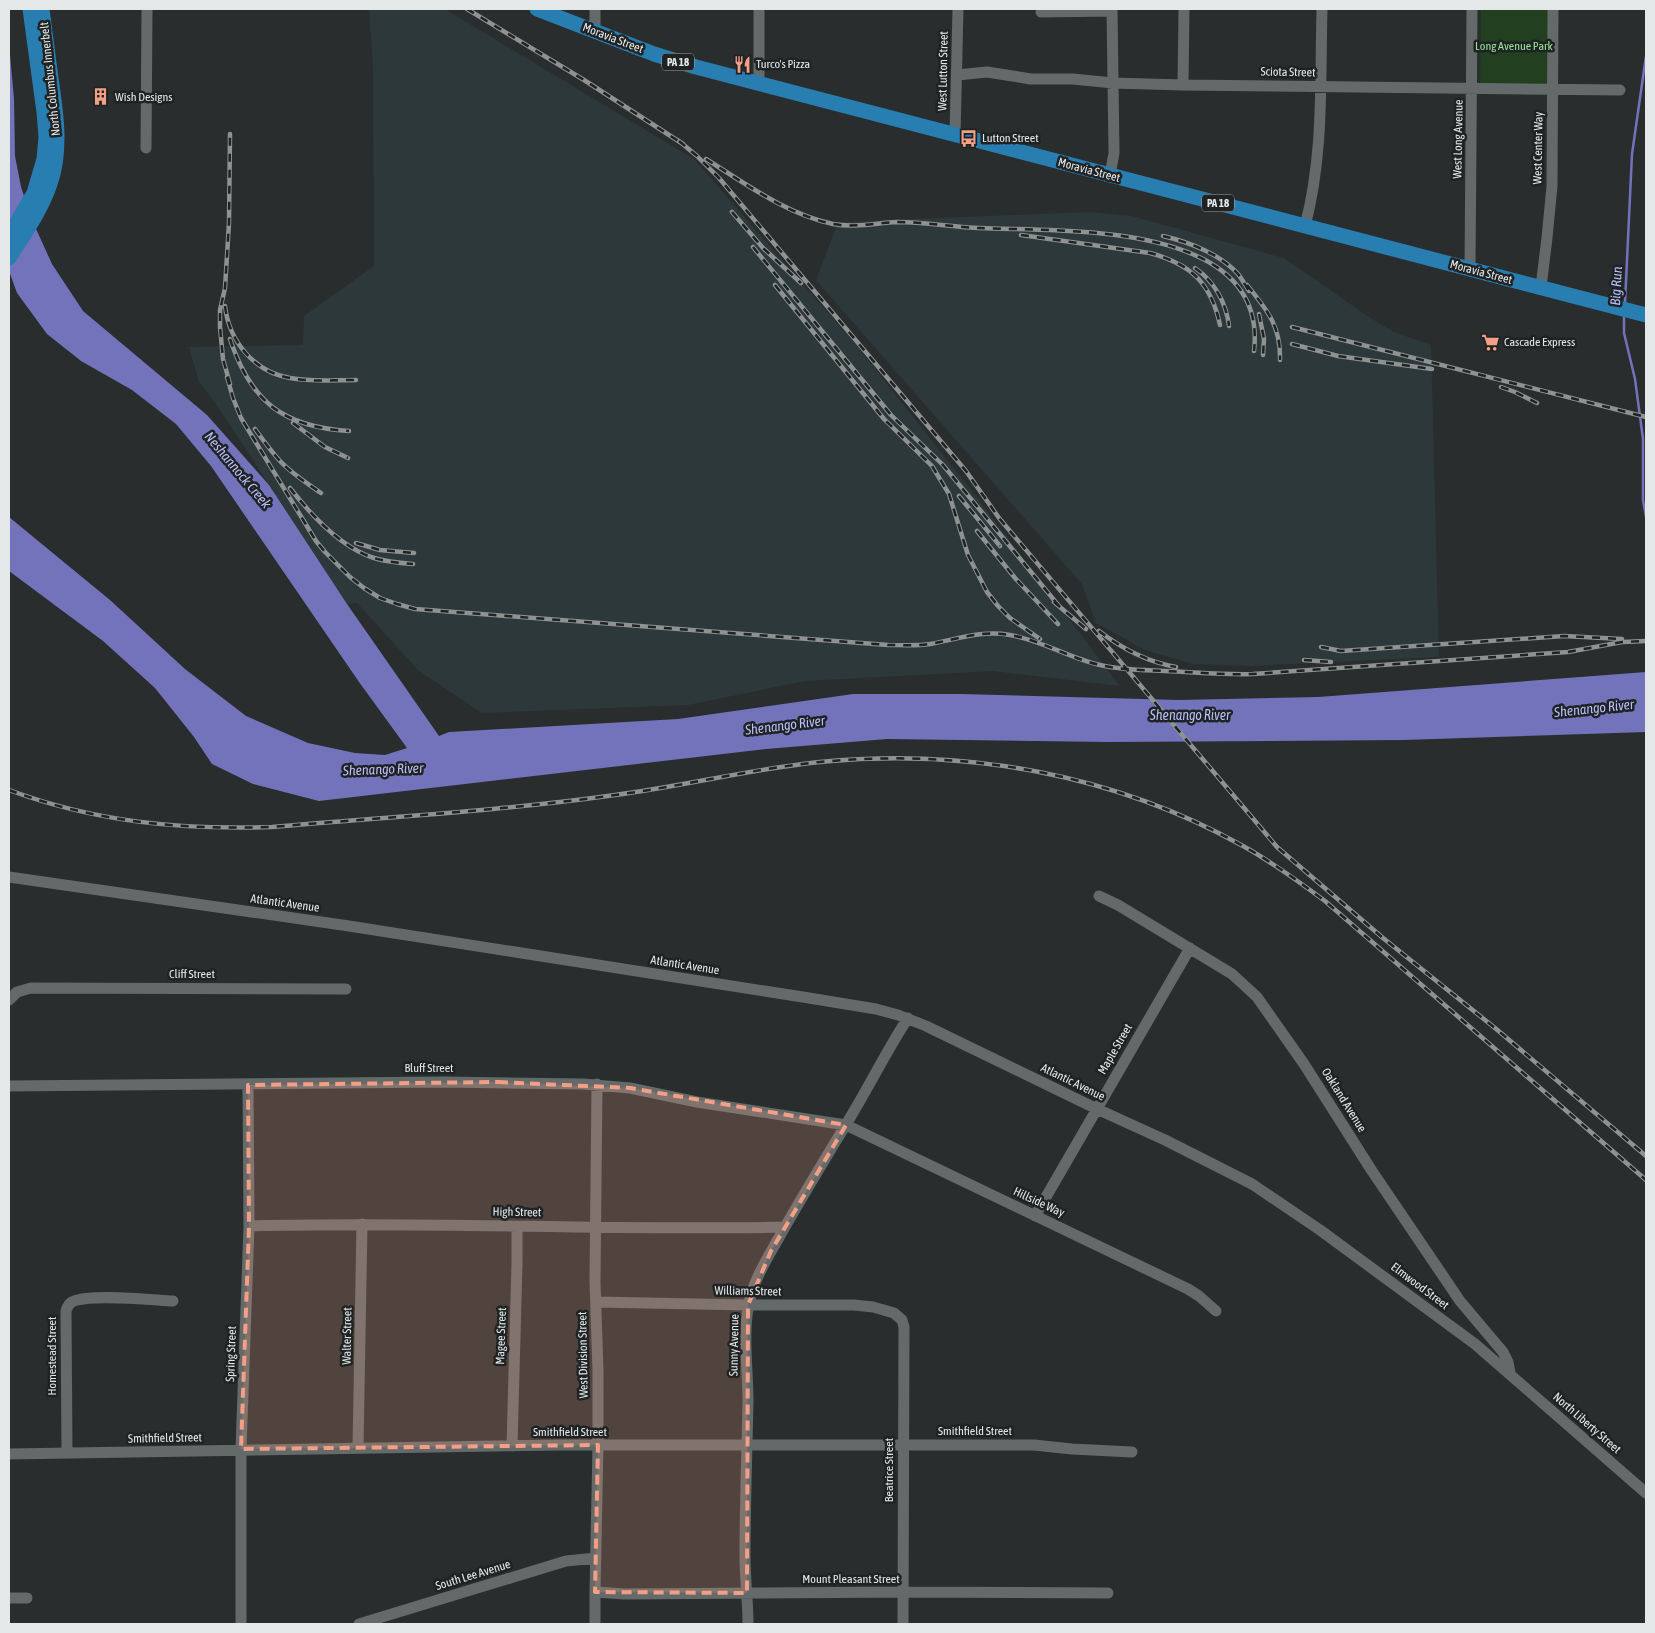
<svg xmlns="http://www.w3.org/2000/svg" width="1655" height="1633" viewBox="0 0 1655 1633" font-family="'Asap Condensed',sans-serif">
<style>
.built{fill:#2d383b}
.green{fill:#223f20}
.water{fill:#7273ba}
.lines{fill:none;stroke-linecap:round;stroke-linejoin:round}
.stream{stroke:#7273ba;stroke-width:2.5}
.minor{stroke:#64696a;stroke-width:11}
.major{stroke:#287db1;stroke-width:15}
.rail-casing{stroke:#8e9292;stroke-width:4.5}
.rail{stroke:#1f2324;stroke-width:2.5;stroke-dasharray:8;stroke-linecap:butt}
.marked{fill:#f39f85;fill-opacity:0.2;stroke:#f39f85;stroke-width:4;stroke-dasharray:10 6;stroke-linejoin:round}
.labels{text-anchor:middle;dominant-baseline:central;stroke-width:5;stroke-linejoin:round;paint-order:stroke}
.shield{fill:#1f2324;stroke:#aaadad;stroke-width:1}
.shield-label{font-size:11px;font-weight:bold;fill:#e5e8e8}
.street-label{font-size:12px;fill:#e5e8e8;stroke:#1f2324}
.park-label{font-size:12px;fill:#9ae793;stroke:#1f2324}
.poi-label{font-size:12px;fill:#e5e8e8;stroke:#1f2324;text-anchor:start}
.water-label{font-size:14px;font-style:italic;fill:#babef9;stroke:#1f2324}
</style>
<rect width="100%" height="100%" fill="#292d2e"/>
<path class="built" d="M369 9H445L694 159 856 345 972 491 1120 686 993 671 805 681 688 705 482 713 418 670 357 603 347 604 216 404 199 382 189 347 303 345 304 316 374 266 373 67Z
M1090 212 1132 216 1284 258 1369 317 1394 332 1431 345 1439 657 1250 666 1193 664 1145 650 1096 623 1082 584 816 280 838 222Z"/>
<path class="green" d="M1481 9H1548L1547 84 1480 83Z"/>
<path class="water" d="M9 43 14 99 15 156 21 187 32 220 52 264 83 311 207 415 269 485 347 604 439 736 449 732 678 719 853 694H961L1179 700 1318 697 1646 672V732L1404 740 1108 742 887 739 766 749 319 801 253 784 212 764 194 737 155 688 103 641 9 571V517L110 600 185 669 246 716 308 743 355 753 385 755 407 748 359 682 211 466 176 424 132 390 81 361 47 334 17 293 9 271Z"/>
<g class="lines">
<path class="stream" d="M1625 303 1632 154 1646 56
M1624 316V333L1635 379 1643 439V500L1646 517"/>
<path class="minor" d="M759 9V84
M1041 12 1112 11
M595 31V9
M957 75 987 72 1031 79H1073L1113 83 1183 85 1620 90
M1183 85 1184 9
M955 135 958 9
M146 148 147 9
M1110 175 1114 153 1112 9
M1305 226C1324 155 1320 81 1322 9
M1470 269 1472 9
M1541 287 1547 238 1552 186 1553 9
M9 877 349 926 809 998 876 1009 898 1015 926 1026 1097 1109 1165 1140 1252 1184 1320 1230 1475 1344 1646 1493
M1099 896 1118 905 1232 974 1257 997 1304 1064 1372 1171 1460 1301 1503 1352 1508 1362 1510 1373
M9 1000 17 992 31 988 346 989
M9 1086 444 1082 583 1084 630 1088 697 1102 846 1125 1188 1289 1199 1296 1216 1311
M1035 1216 1190 948
M249 1226C428 1221 606 1231 785 1227
M596 1302 748 1305H854L873 1307 894 1313 902 1320 904 1327 903 1624
M512 1446 517 1263V1226
M358 1448 362 1224
M67 1453 66 1311C67 1308 68 1304 72 1302 88 1293 152 1300 173 1301
M9 1454 560 1445H1034L1072 1449 1132 1452
M595 1592 624 1594 903 1592 1108 1593
M9 1598H27
M241 1624V1449L249 1226 248 1085
M359 1624 566 1561 596 1558
M595 1624V1592L598 1445V1371L595 1282 597 1084
M748 1624C748 1602 745 1579 745 1556 745 1504 747 1453 748 1401 748 1369 742 1329 750 1299 755 1278 767 1259 777 1241 799 1202 822 1164 845 1126 867 1091 885 1053 908 1018"/>
<path class="major" d="M537 9 654 54 696 67 1646 315
M9 236 34 193 44 159 46 137 44 112 30 9
M9 258C24 234 41 211 50 184 62 150 56 113 51 78 48 55 45 32 42 9"/>
<defs>
<path id="rail" d="M467 9 584 80 683 144
M679 141 697 156 719 178 966 471 999 518 1277 847 1383 938 1495 1028 1646 1156
M706 159C746 184 786 214 833 224 854 228 876 223 897 222 925 222 953 227 980 228 1064 232 1269 220 1254 351
M732 212 763 248 801 283
M1021 235 1150 253C1191 264 1211 283 1220 325
M1163 236C1189 242 1220 254 1238 274 1242 279 1245 285 1249 291
M753 247 891 415 943 465 1059 606
M1195 268C1214 281 1226 302 1229 326
M775 285 884 419 932 466 949 494 968 555 987 592 998 606 1010 618 1040 639
M1247 285C1267 310 1281 326 1280 360
M225 306C229 341 254 372 290 378 311 382 334 380 356 380
M1259 314 1264 339 1263 355
M1292 327 1646 417
M230 339C251 402 283 427 349 431
M1292 344 1338 356 1432 369
M227 377 233 398 241 418 316 541 325 552 350 577 364 588 380 598 397 604 415 609 888 645C902 645 916 646 930 644 958 639 982 630 1010 635 1041 640 1069 658 1100 665 1121 670 1143 670 1165 671 1194 672 1223 675 1253 674L1568 652 1622 642 1646 641
M230 384 223 359 220 327V310L225 288 229 223 230 134
M1501 387 1515 392 1537 403
M293 423 325 447 348 458
M255 429C263 440 271 451 280 461 292 474 307 483 321 493
M290 488C311 515 342 548 374 558 387 562 400 563 413 564
M959 496 1000 546
M977 531 1015 578 1058 624
M356 543 380 550 414 553
M1054 602 1086 629
M1099 631C1121 648 1148 662 1176 667
M1321 647 1341 651 1564 636 1622 639
M1304 660 1331 662
M9 790C95 822 180 830 272 827 386 817 501 811 615 795 684 786 751 769 820 762 966 748 1114 774 1243 846 1272 862 1298 881 1325 901L1646 1180"/>
</defs>
<use href="#rail" class="rail-casing"/>
<use href="#rail" class="rail"/>
</g>
<path class="marked" d="M498 1082 630 1088 846 1125 771 1251 748 1305 747 1593 595 1592 598 1445 241 1449 249 1226 248 1085Z"/>
<defs>
<symbol id="restaurant-bare" viewBox="-9 -9 18 18"><path d="M-5-6h1v4h1v-4h1v4h1v-4h1v5L-1.5 .5V6h-2V.5L-5-1ZM5-6V6H3V1.5H1.5Q1.5-4 5-6Z" fill="#f39f85" stroke="#1f2324" stroke-width="2.5" paint-order="stroke"/></symbol>
<symbol id="building-bare" viewBox="-9 -9 18 18"><path d="M-4-6H4V6H1V3H-1V6H-4ZM-2.5-4.3h1.7v1.8h-1.7ZM.8-4.3h1.7v1.8H.8ZM-2.5-1h1.7V.8h-1.7ZM.8-1h1.7V.8H.8Z" fill="#f39f85" stroke="#1f2324" stroke-width="2.5" paint-order="stroke"/></symbol>
<symbol id="bus-bare" viewBox="-9 -9 18 18"><path d="M-5-6H5V4H4V6H2V4H-2V6H-4V4H-5ZM-3.5-4V0h7V-4ZM-3.5 1.2v1.5H-2V1.2ZM2 1.2v1.5H3.5V1.2Z" fill="#f39f85" stroke="#1f2324" stroke-width="2.5" paint-order="stroke"/></symbol>
<symbol id="supermarket-bare" viewBox="-9 -9 18 18"><path d="M-6-5.5h2.5l.6 2H6L4.5 2H-2.5L-4.4-4H-6ZM-1.5 3.2a1.3 1.3 0 1 0 .1 0ZM3 3.2a1.3 1.3 0 1 0 .1 0Z" fill="#f39f85" stroke="#1f2324" stroke-width="2.5" paint-order="stroke"/></symbol>
</defs>
<g fill-rule="evenodd">
<use href="#restaurant-bare" x="730" y="52" width="25" height="25"/>
<use href="#building-bare" x="88" y="84" width="25" height="25"/>
<use href="#bus-bare" x="956" y="126" width="25" height="25"/>
<use href="#supermarket-bare" x="1478" y="330" width="25" height="25"/>
</g>
<g class="labels">
<g class="shield">
<rect x="662" y="53.5" width="32" height="17" rx="4"/>
<rect x="1202" y="194.5" width="32" height="17" rx="4"/>
</g>
<g class="shield-label">
<text x="678" y="62">PA 18</text>
<text x="1218" y="203">PA 18</text>
</g>
<g class="street-label">
<text transform="translate(613 38) rotate(21)">Moravia Street</text>
<text transform="translate(943 71) rotate(-89)">West Lutton Street</text>
<text transform="translate(1288 72) rotate(1)">Sciota Street</text>
<text transform="translate(50 79) rotate(-96)">North Columbus Innerbelt</text>
<text transform="translate(1458 139) rotate(-89)">West Long Avenue</text>
<text transform="translate(1538 148) rotate(-89)">West Center Way</text>
<text transform="translate(1089 170) rotate(15)">Moravia Street</text>
<text transform="translate(1481 272) rotate(15)">Moravia Street</text>
<text transform="translate(285 903) rotate(8)">Atlantic Avenue</text>
<text transform="translate(685 965) rotate(9)">Atlantic Avenue</text>
<text x="192" y="974">Cliff Street</text>
<text transform="translate(1115 1049) rotate(-60)">Maple Street</text>
<text x="429" y="1068">Bluff Street</text>
<text transform="translate(1073 1082) rotate(26)">Atlantic Avenue</text>
<text transform="translate(1344 1100) rotate(58)">Oakland Avenue</text>
<text transform="translate(1039 1202) rotate(25)">Hillside Way</text>
<text transform="translate(517 1212) rotate(1)">High Street</text>
<text transform="translate(1420 1286) rotate(37)">Elmwood Street</text>
<text transform="translate(748 1291) rotate(1)">Williams Street</text>
<text transform="translate(347 1336) rotate(-89)">Walter Street</text>
<text transform="translate(501 1336) rotate(-88)">Magee Street</text>
<text transform="translate(734 1345) rotate(-89)">Sunny Avenue</text>
<text transform="translate(231 1354) rotate(-88)">Spring Street</text>
<text transform="translate(583 1355) rotate(-91)">West Division Street</text>
<text transform="translate(52 1356) rotate(-90)">Homestead Street</text>
<text transform="translate(1587 1423) rotate(41)">North Liberty Street</text>
<text x="975" y="1431">Smithfield Street</text>
<text x="570" y="1432">Smithfield Street</text>
<text transform="translate(165 1438) rotate(-1)">Smithfield Street</text>
<text transform="translate(889 1470) rotate(-90)">Beatrice Street</text>
<text transform="translate(473 1575) rotate(-17)">South Lee Avenue</text>
<text x="851" y="1579">Mount Pleasant Street</text>
</g>
<g class="park-label">
<text x="1514" y="46">Long Avenue Park</text>
</g>
<g class="poi-label">
<text x="756" y="64">Turco's Pizza</text>
<text x="115" y="97">Wish Designs</text>
<text x="982" y="138">Lutton Street</text>
<text x="1504" y="342">Cascade Express</text>
</g>
<g class="water-label">
<text transform="translate(1616 286) rotate(-87)">Big Run</text>
<text transform="translate(238 470) rotate(50)">Neshannock Creek</text>
<text transform="translate(1594 708) rotate(-6)">Shenango River</text>
<text x="1190" y="715">Shenango River</text>
<text transform="translate(785 725) rotate(-7)">Shenango River</text>
<text transform="translate(383 769) rotate(-2)">Shenango River</text>
</g>
</g>
<rect width="1655" height="1633" fill="none" stroke="#e5e8e8" stroke-width="20"/>
</svg>
